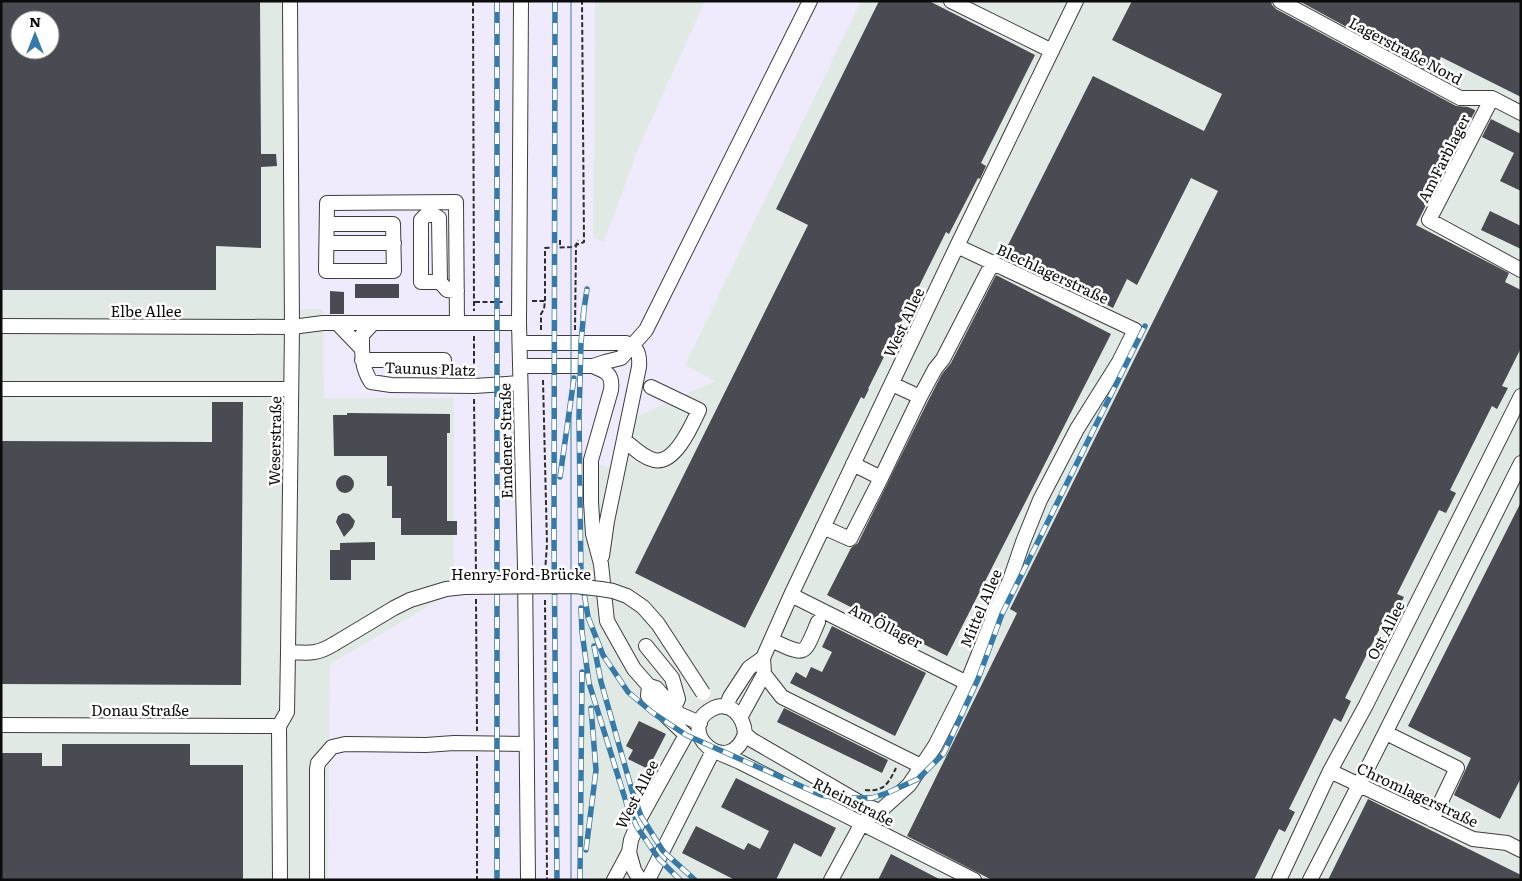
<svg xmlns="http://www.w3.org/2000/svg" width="1522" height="881" viewBox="0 0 1522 881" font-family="Literata,serif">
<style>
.industrial{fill:#e0e9e3;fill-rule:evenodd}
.building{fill:#494a52;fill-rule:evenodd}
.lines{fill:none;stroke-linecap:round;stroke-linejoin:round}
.minor-casing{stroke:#3e3e3e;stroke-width:16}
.path{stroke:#2d2d2d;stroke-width:2;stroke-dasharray:5 2.5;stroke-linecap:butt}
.minor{stroke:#fff;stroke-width:14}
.tram{stroke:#377aa7;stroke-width:1}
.rail-casing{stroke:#377aa7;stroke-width:5.5}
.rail{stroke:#fff;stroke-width:4;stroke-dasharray:11;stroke-linecap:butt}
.minor-bridge-casing{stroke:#3e3e3e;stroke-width:16;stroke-linecap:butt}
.minor-bridge{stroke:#fff;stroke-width:14}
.labels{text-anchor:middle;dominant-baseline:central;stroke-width:5;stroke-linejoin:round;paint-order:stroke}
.street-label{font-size:15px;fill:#0b0b0b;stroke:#fff}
</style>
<rect width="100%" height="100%" fill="#f0ebfc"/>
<path class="industrial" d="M1 1H294L295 309H323L324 398H454V591L330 664 328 880H1ZM20 20H50V50H20Z
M595 1H705L638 149 604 242 593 237Z
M861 1H1521V880H580L584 459 612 469 635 417 715 381 685 365Z"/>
<path class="building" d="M1 1H260L261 154H276L277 166 261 167V248L216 246V290H1ZM20 20H50V50H20Z
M879 1H929L1035 55 981 163 986 166 980 179 978 178 949 234 946 232 868 389H869L864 399 861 397 745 628 635 573 808 225 776 209Z
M1132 1H1271L1272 5 1276 9 1456 106 1468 107 1475 110V111L1466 129H1464L1416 225 1509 273 1505 282 1521 290V348L1502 386 1508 388 1497 409 1492 406 1450 490 1456 493 1446 513 1439 510 1397 594 1404 597 1393 618 1387 614 1345 698 1351 701 1341 722 1334 718 1289 809 1295 812 1285 832 1279 829 1254 880H992L907 836 1017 613 1010 609 1218 191 1191 178 1137 285 1127 279 1113 308 1004 253 1093 76 1204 131 1222 94 1112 40Z
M1299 1H1521V97L1441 57 1433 74Z
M1491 119 1521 134V191L1500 181 1514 153 1482 137Z
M1490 211 1521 226V249L1481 230Z
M996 275 1111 334 947 656 827 595 851 548 858 543 928 401 942 374 951 363Z
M355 284H399V298H355Z
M330 291 344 292V314H330Z
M212 402H243L241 685 1 684V441L212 442Z
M347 413 450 414V433H447V521H457V535H401V518H392V486H387V456H334L333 415H347Z
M336 484a9 9 0 1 1 18 0a9 9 0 1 1-18 0Z
M1521 502V778L1500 819 1454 795 1471 758 1408 726Z
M343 513 349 514 355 521 353 527 344 537 336 522 338 516Z
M375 542V560H351V580H330V550H340V543Z
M832 626 926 673 895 736 790 683 796 672 806 678 811 667 822 672 832 652 822 647Z
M784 708 888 760 882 773 777 722Z
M639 721 666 734 648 769 628 759 633 750 626 746Z
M62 744H190V765H243V880H1V753H42V766H62Z
M736 778 836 828 821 857 794 843 776 880H735L682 853 696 826 744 850 748 843 760 849 769 831 721 807Z
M1368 799 1521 875V880H1328Z
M891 854 941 880H878Z"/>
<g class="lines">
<defs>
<path id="minor" d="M521 1 519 323 525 567 528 880
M951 1 1052 51
M1280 1 1460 98H1492L1521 113
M1492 98 1429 220 1521 270
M327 224H393L394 271H326L327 203 456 202 457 323
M327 243H394
M440 282H421V220L426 215H434L439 218 440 282 447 290 457 291
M337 323 362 349
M519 323H373L362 335C362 352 361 367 371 382L391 385 474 386 520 383
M1 326 292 327 323 323H373
M520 343H626C638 346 640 355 639 367L607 521 602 556
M362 360H444
M520 366H593C607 372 613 374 611 390L591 460V502L593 534 601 564 607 621 634 669 649 686 656 688 679 714 700 723
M593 366 605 362 621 358 646 330 810 1
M1 389H291
M920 397 935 369 943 359 993 262
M624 440C633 447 642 457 654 460 675 465 692 425 699 410L651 387
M881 478 920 397 892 384
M823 527 850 539 881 478 853 464
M791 595 967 683
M771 640C807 656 803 657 818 622
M646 646 672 678 678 699 674 708
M288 652C308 653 316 655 334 644
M764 674 782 697 921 766
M649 686 648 696 669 719 686 735
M726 707 730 697 749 668 763 658
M741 716 764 674 763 658 791 595 957 246 1076 1
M1 725 279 726
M1386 733 1457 768 1432 820
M745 734C729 780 673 730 712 709 730 699 744 717 745 734L752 740 864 805 880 811
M719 753 740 762 974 880
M1330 771 1473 839 1507 843 1521 850
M629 852 634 870 640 880
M280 880 279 726 287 712 288 652 292 327 290 1
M317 880V769L318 763 332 747 345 744 426 745 454 743 527 744
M614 880 629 852 631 840 641 816 686 735
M648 880 713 751
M831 880 862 823 880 811 909 785 935 746 967 683 997 608 1010 580 1023 542 1040 500 1077 429 1119 362 1135 330 957 246
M1279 880 1330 771 1366 705 1521 396
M1310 880 1359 785 1521 463"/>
</defs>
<use href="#minor" class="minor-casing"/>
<path class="path" d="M473 1 474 311
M560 240V247
M532 301H545
M475 302H505
M541 330V314L544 309 545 301V248L571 247 584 242 582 1
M575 330 576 245 578 240
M474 336V374
M543 380 547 544 545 572
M474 399 476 574
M476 599 477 731
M545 600 547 880
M477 756V880
M865 790C884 792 888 784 896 768"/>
<use href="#minor" class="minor"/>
<path class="tram" d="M571 880V1"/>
<defs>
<path id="rail" d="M497 1V880
M555 1 554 536 557 880
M584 310 581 343 579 416 581 575 588 617 603 655 628 692 653 713 686 735 821 795 838 798H872L887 793 918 779 944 753 978 679 1002 614 1145 326
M583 316 587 289
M560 477 574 378
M581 608 582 632 589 683 627 805 637 827 659 859 680 880
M594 646 601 682 633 794 641 816 663 851 695 880
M586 850 596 770 591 708
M580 880 582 672"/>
</defs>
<use href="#rail" class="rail-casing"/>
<use href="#rail" class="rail"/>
<defs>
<path id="minor-bridge" d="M334 644 394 608 410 600 446 589 464 587 575 586 601 589 613 591 627 596 643 607 658 624 703 693"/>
</defs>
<use href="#minor-bridge" class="minor-bridge-casing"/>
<use href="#minor-bridge" class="minor-bridge"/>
</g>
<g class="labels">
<g class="street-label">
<text transform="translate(1406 50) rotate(28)">Lagerstraße Nord</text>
<text transform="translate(1443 158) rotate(-63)">Am Farblager</text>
<text transform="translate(1053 273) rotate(25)">Blechlagerstraße</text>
<text x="146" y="310">Elbe Allee</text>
<text transform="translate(903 322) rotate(-65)">West Allee</text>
<text transform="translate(430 368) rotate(2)">Taunus Platz</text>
<text transform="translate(274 441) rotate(-89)">Weserstraße</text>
<text transform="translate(505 441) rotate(-91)">Emdener Straße</text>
<text x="521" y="573">Henry-Ford-Brücke</text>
<text transform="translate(980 608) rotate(-67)">Mittel Allee</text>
<text transform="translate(886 625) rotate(27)">Am Öllager</text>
<text transform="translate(1385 630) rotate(-63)">Ost Allee</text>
<text x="140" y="709">Donau Straße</text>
<text transform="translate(636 794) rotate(-63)">West Allee</text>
<text transform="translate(1418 794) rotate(25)">Chromlagerstraße</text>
<text transform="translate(854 801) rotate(27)">Rheinstraße</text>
</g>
</g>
<rect width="1522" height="881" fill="none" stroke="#0b0b0b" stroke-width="5"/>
<g transform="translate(35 35)"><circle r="24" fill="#ffffff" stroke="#9d9d9d"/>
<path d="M0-4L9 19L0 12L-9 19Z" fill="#377aa7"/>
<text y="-8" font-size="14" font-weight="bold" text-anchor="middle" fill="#0b0b0b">N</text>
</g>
</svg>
